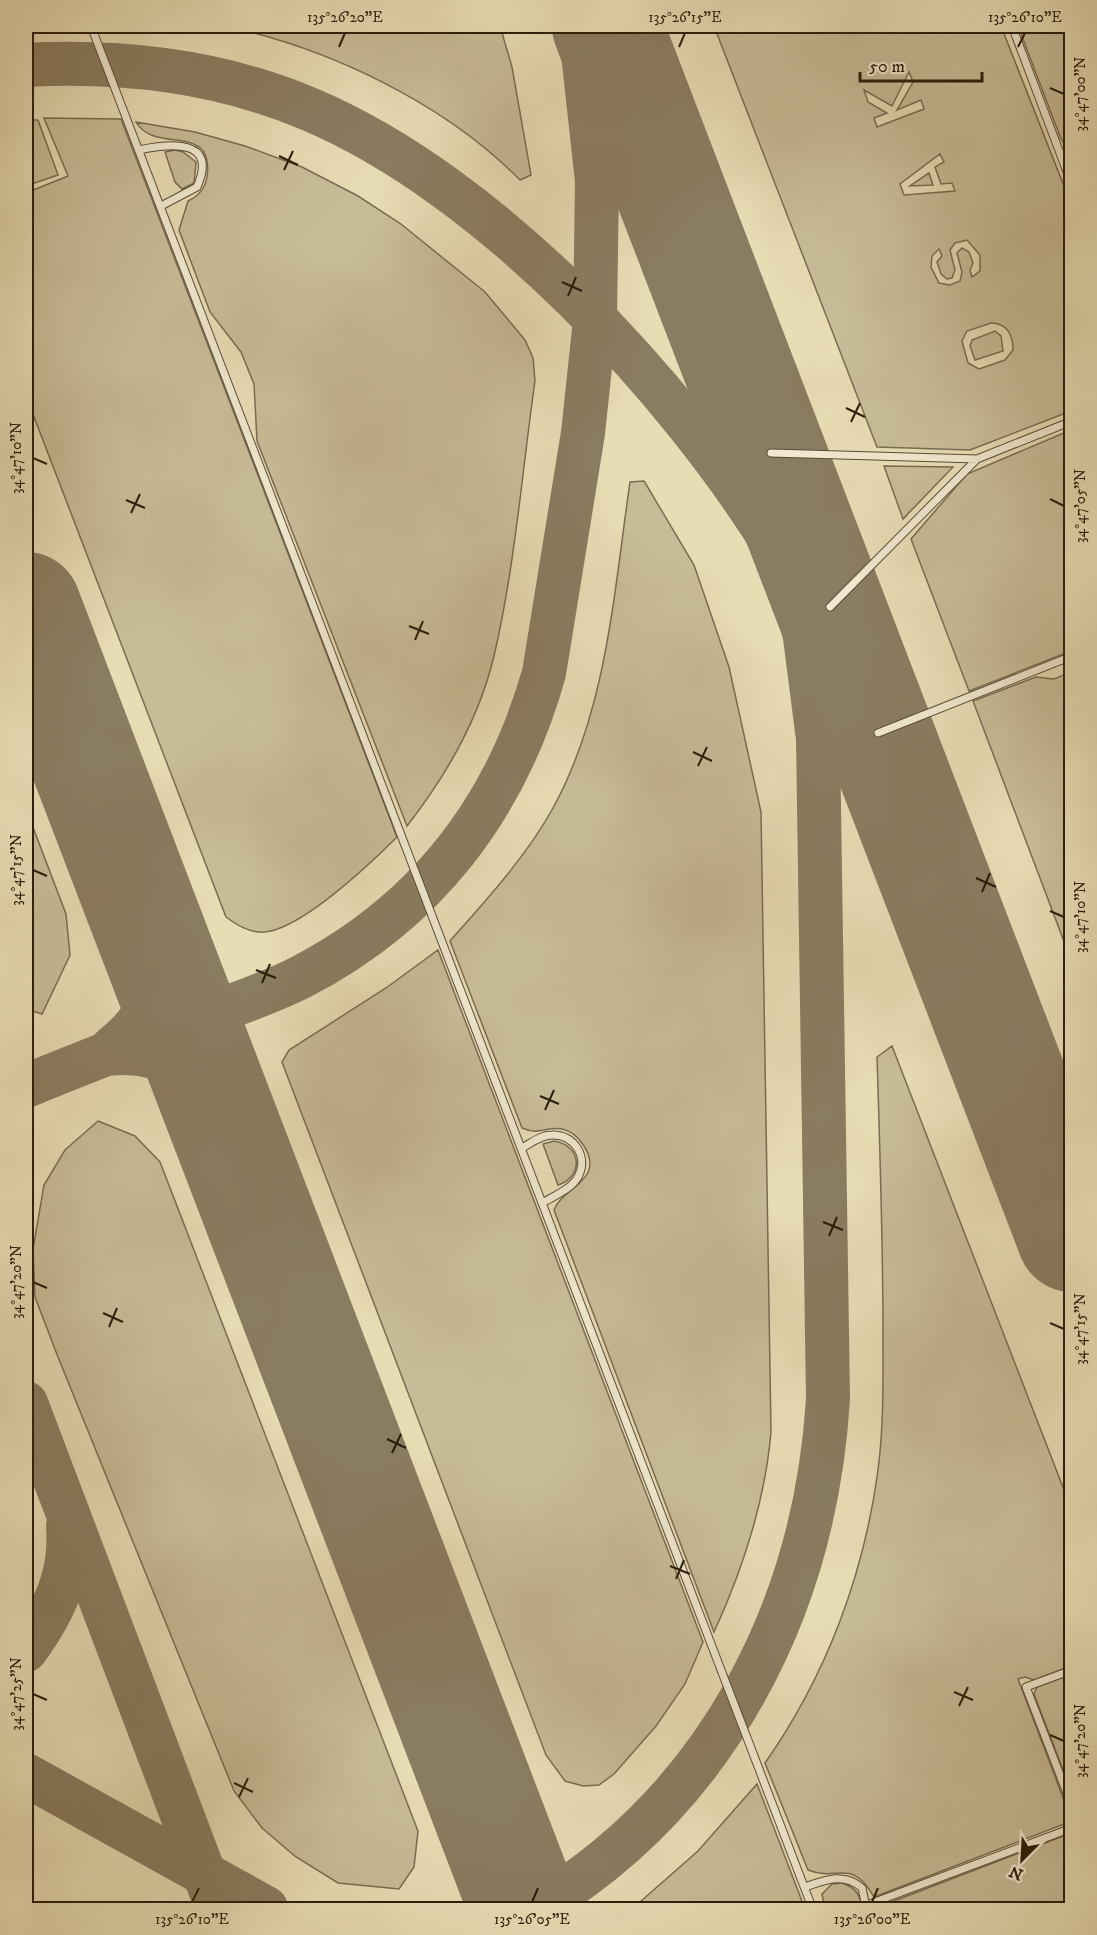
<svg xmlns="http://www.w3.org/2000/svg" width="1097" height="1935" viewBox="0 0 1097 1935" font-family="'IM FELL DW Pica',serif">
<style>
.green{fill:#c8bc98;stroke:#7a6c52;stroke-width:1.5;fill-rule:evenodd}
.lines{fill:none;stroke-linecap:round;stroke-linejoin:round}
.taxiway{stroke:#8a7c60;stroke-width:44}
.runway{stroke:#8a7c60;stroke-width:110}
.lane-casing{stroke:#5a4d36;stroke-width:9}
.lane{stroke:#f0e8cf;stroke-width:7}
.ticks{fill:none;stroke:#2b1d0b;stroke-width:2}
.neatline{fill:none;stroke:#2b1d0b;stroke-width:2}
.ticks-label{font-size:15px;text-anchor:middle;fill:#2b1d0b}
</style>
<rect width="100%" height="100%" fill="#e8dcb5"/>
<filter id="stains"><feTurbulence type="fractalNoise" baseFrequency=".00333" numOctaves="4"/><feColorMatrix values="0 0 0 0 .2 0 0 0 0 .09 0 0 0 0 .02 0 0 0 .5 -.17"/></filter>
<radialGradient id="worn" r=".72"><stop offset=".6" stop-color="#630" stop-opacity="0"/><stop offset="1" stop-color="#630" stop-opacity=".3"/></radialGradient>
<path class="green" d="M224 26H500L512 67 531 175 520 180C444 103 329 48 224 26Z
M714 26H838L841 33 890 28V26H1001L1071 204V411L970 450 877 447ZM909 72 913 82 897 110 921 100 924 109 877 127 874 118 887 113 868 102 864 90 892 106ZM940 154 944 162 935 167 941 184 952 183 955 191 904 195 900 184ZM967 240 980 255V271L972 277 970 270 973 263 969 252 962 248 957 253 962 272 960 281 950 285 939 283 931 267 932 256 939 249 942 256 937 262 941 274 947 279 952 278 955 270 950 250 955 243ZM991 323C1007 323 1013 335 1013 350L1005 360 979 369 968 363 962 341 967 331Z
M1018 26H1071V154L1061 139Z
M44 118 121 119 397 837C372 862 295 936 259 932 246 931 235 924 226 917L26 396V193L68 176Z
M26 120H38L58 175 26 186Z
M136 122 195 132 245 146 302 167 358 196 401 224 485 292 525 340 533 358 535 381C522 472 515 566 494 656 479 719 446 776 407 826L257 441 254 384 241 352 210 312 179 230 188 201C199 196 205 189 207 177 215 121 155 155 136 122Z
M175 150 183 152 196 162 194 183 182 189 175 182 165 152Z
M929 173 933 185 910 186Z
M995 331 1001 336 1003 351 975 360 970 346 972 340Z
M1071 430V651L969 691 911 539 967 474Z
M884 466 953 467 903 519Z
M644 481 694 565 729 667 761 812 771 1432C765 1501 743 1569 714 1632L554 1210C561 1188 606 1181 584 1146 579 1138 572 1131 562 1129 545 1126 541 1136 522 1128L450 941C487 899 526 857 553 808 607 710 614 591 630 482Z
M1071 672V960L973 701 1036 677 1054 679Z
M26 809 66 914 70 955 42 1014 26 1009Z
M438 950 703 1642 685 1684 656 1726 614 1774 599 1785 583 1786 565 1781 546 1755 282 1062 289 1050 386 988Z
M892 1046 1071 1508V1666L1034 1680 1025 1677 1018 1679 1070 1816 1067 1823 874 1897C851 1857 839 1882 808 1870L765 1763C826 1676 864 1575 878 1470 884 1424 883 1379 883 1333 883 1241 880 1149 877 1057Z
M98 1121 135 1136 160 1162 418 1831 414 1867 399 1889 338 1883 296 1857 262 1828 234 1791 58 1357 35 1297 33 1249 44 1185 65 1150Z
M554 1141C582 1145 584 1177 558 1185L543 1144Z
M1071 1674V1791L1034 1694 1037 1687Z
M757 1784 805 1909H632L698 1851Z
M1071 1833V1909H873Z
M842 1883C854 1887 862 1895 861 1909H825L822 1894 832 1884Z"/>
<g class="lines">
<path class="taxiway" d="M26 65C122 60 219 71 309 109 490 185 677 387 779 553
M813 611 898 784
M112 1048C154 1015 162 983 150 932
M108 1054C167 1047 198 1076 223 1124
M26 1086C85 1062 144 1039 204 1016 236 1004 270 993 301 977 426 912 506 808 544 673L583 433 595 320 597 181 580 26
M26 1403 218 1910
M26 1650C54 1611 72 1575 68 1526
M26 1775 266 1908
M479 1791 500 1873 502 1910
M533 1910C717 1801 815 1609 828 1399L818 739 798 583 777 496 739 371"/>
<path class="runway" d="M607 26 1072 1237
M26 607 525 1910"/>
<defs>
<path id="lane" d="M91 26 813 1910
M1012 26 1072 185
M139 150C168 144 219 137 197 187L161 206
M771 453 977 459
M830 607 977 459 1072 421
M878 733 1072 656
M522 1148C531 1143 541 1135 552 1135 574 1134 589 1157 578 1177 571 1189 556 1195 544 1202
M1072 1670 1026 1687 1072 1806
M805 1887C825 1880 844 1872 862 1888L866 1907
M867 1905 1069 1829 1072 1825"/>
</defs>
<use href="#lane" class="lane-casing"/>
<use href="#lane" class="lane"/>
</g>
<path class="ticks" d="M339 47 345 33M679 47 685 33M1018 47 1025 33M1050 88 1064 94M279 156 298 165M284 170 293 151M562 282 582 291M568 296 576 277M846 408 865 417M851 422 860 403M33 458 47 464M1050 499 1064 506M126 500 145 508M131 513 140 494M409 626 429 634M415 640 423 621M693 752 712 761M698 766 707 747M33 870 47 876M976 878 996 887M982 892 990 873M1050 911 1064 917M256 970 276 978M262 983 270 964M540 1096 559 1104M545 1110 554 1090M823 1222 843 1230M829 1236 837 1217M33 1282 47 1288M103 1313 123 1322M1050 1323 1064 1329M109 1327 117 1308M387 1439 406 1448M392 1453 401 1434M670 1566 690 1574M676 1579 684 1560M954 1692 973 1700M33 1694 47 1700M959 1706 968 1687M1050 1735 1064 1741M234 1783 253 1792M239 1797 248 1778M192 1902 199 1888M532 1902 538 1888M872 1902 878 1888"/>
<rect width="1097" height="1935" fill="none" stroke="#e8dcb5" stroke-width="66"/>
<g transform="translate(1022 1860) rotate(204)" stroke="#f0e8cf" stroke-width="4.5" paint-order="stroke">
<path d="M0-4.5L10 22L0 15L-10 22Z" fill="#2b1d0b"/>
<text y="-9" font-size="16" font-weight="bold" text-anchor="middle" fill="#2b1d0b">N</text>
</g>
<path d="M860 72v9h122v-9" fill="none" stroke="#2b1d0b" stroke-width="3"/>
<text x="869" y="72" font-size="18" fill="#2b1d0b" stroke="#f0e8cf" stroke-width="4.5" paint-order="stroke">50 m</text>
<rect x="33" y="33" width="1031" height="1869" class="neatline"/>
<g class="ticks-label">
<text x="345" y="22">135°26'20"E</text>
<text x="685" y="22">135°26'15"E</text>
<text x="1025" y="22">135°26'10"E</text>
<text transform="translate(1080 94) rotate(-90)" y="5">34°47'00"N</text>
<text transform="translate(16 458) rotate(-90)" y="5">34°47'10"N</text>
<text transform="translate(1080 506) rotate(-90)" y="5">34°47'05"N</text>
<text transform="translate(16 870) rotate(-90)" y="5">34°47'15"N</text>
<text transform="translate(1080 917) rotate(-90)" y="5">34°47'10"N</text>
<text transform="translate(16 1282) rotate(-90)" y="5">34°47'20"N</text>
<text transform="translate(1080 1329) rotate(-90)" y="5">34°47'15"N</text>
<text transform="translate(16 1694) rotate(-90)" y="5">34°47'25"N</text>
<text transform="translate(1080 1741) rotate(-90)" y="5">34°47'20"N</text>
<text x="192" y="1924">135°26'10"E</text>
<text x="532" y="1924">135°26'05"E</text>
<text x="872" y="1924">135°26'00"E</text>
</g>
<rect width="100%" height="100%" filter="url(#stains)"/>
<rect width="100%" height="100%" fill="url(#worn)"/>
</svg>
